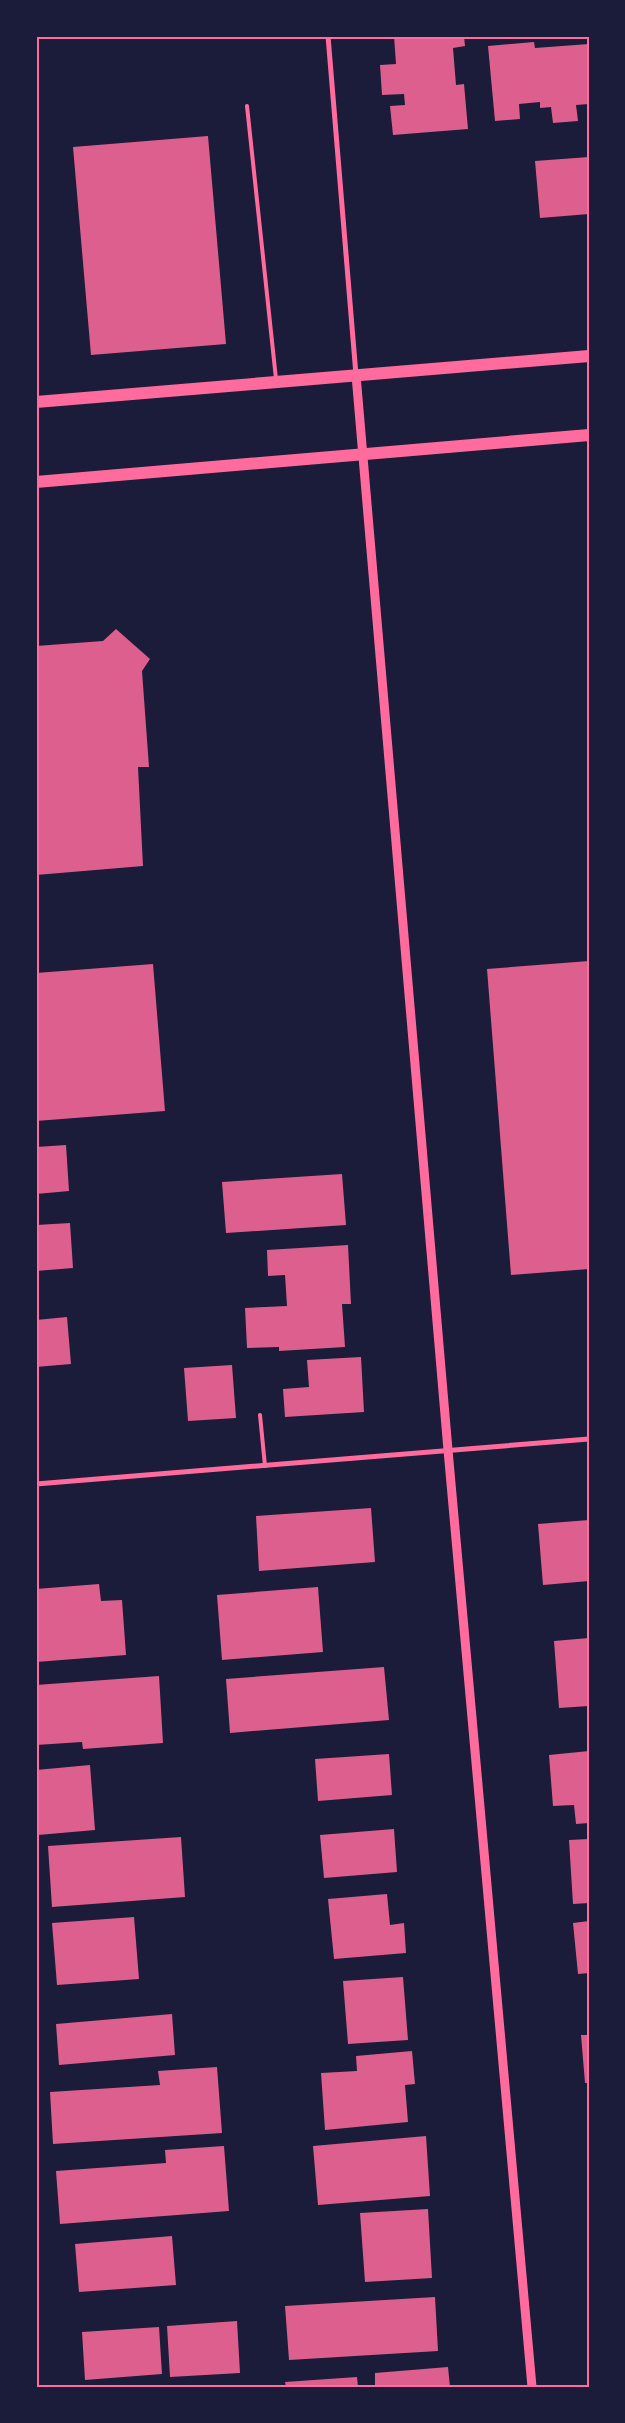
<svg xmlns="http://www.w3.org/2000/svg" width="625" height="2423" viewBox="0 0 625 2423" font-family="'Space Grotesk',sans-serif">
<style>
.building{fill:#dd5f8e}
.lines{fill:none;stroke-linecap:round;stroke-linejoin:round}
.service{stroke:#ff6b9d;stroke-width:4}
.minor{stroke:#ff6b9d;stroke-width:5}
.tertiary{stroke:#ff6b9d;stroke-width:9}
.primary{stroke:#ff6b9d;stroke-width:12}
.neatline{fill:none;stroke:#ff6b9d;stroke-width:2}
</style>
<rect width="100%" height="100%" fill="#1b1b3a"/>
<path class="building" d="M394 36H464L465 46 453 48 456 85 464 84 468 129 393 135 390 106 405 105 404 94 382 95 380 65 396 64Z
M534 42 535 48 589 44V104L576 105 578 121 553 123 551 107 540 108V102L519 104 520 119 495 121 488 46Z
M208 136 226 344 91 355 73 147Z
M589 157V214L540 218 535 161Z
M116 629 150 659 142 671 149 767H138L143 866 36 875V646L103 641Z
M589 961V1269L511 1275 487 969Z
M153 964 165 1111 36 1121V973Z
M66 1145 69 1191 36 1194V1147Z
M342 1174 346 1225 226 1233 222 1182Z
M70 1223 73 1268 36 1271V1225Z
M348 1245 351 1304H342L345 1347 279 1351V1347L247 1348 245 1308 287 1306 285 1275 268 1276 267 1250Z
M67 1317 71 1364 36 1367V1320Z
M361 1357 364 1412 285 1417 283 1389 309 1387 307 1360Z
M232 1365 236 1418 188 1421 184 1368Z
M371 1508 375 1562 259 1571 256 1516Z
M589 1520V1581L543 1585 538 1524Z
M99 1584 101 1601 122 1600 126 1655 36 1662V1589Z
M318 1587 323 1652 222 1660 217 1595Z
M589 1638V1706L559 1708 554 1641Z
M384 1667 389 1720 230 1733 226 1679Z
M159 1676 163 1743 83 1749 82 1742 36 1745V1685Z
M589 1751V1823L576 1824 574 1805 553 1806 549 1755Z
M389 1754 392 1795 318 1801 315 1759Z
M90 1765 95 1830 38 1835 36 1770Z
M394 1829 397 1872 324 1878 320 1835Z
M181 1837 185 1897 52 1907 48 1846Z
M589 1839V1903L573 1904 569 1840Z
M387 1894 390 1925 404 1923 406 1953 334 1959 328 1899Z
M134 1917 139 1979 57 1985 52 1923Z
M589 1921V1973L578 1974 573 1923Z
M403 1977 408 2040 348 2044 343 1981Z
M172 2014 175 2055 59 2065 56 2024Z
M581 2035H589V2083H585Z
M412 2051 415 2084 405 2085 408 2122 325 2130 321 2073 357 2071 356 2056Z
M217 2067 222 2133 53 2144 50 2092 160 2085 158 2071Z
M426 2136 430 2196 318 2205 313 2146Z
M224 2146 229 2211 60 2224 56 2171 166 2163 165 2150Z
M428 2209 432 2278 365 2282 360 2213Z
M172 2236 176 2285 79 2292 75 2244Z
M435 2297 438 2351 289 2360 285 2306Z
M237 2321 240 2373 170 2377 167 2326Z
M159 2327 162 2374 85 2380 82 2332Z
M448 2367 450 2387H375V2373Z
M357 2377 358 2387H286L285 2382Z"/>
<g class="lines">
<path class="service" d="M247 106 276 379
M260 1415 265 1466"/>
<path class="minor" d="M328 36 356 375
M36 1484 589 1439"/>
<path class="tertiary" d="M356 375 448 1450 532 2387"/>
<path class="primary" d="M36 402 589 356
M36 482 589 435"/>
</g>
<rect width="625" height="2423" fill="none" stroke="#1b1b3a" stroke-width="75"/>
<rect x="38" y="38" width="550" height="2348" class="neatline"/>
</svg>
